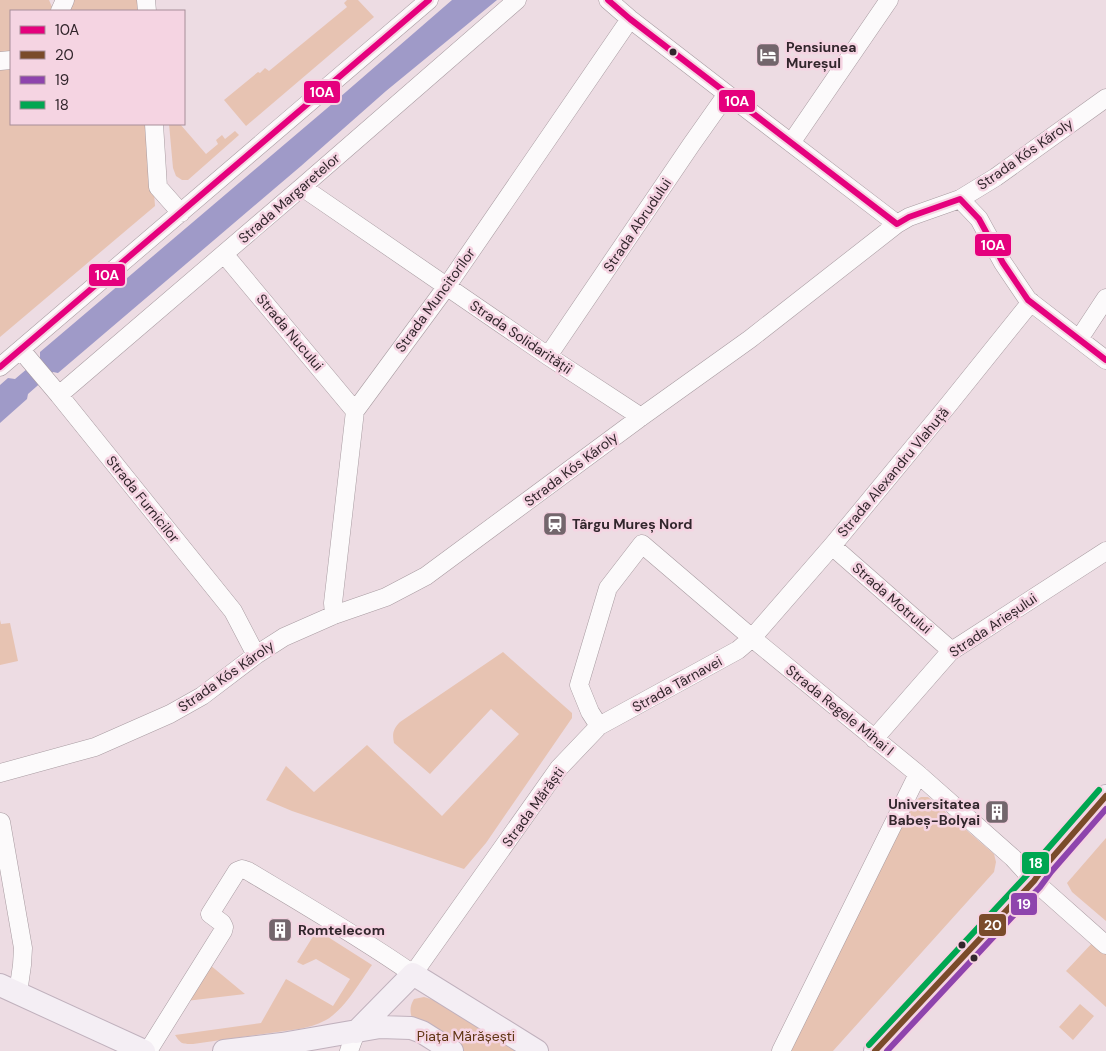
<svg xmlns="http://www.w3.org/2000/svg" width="1106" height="1051" viewBox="0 0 1106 1051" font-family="'DM Sans',sans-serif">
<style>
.green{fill:#e7c3b2}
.water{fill:#9f9ac8}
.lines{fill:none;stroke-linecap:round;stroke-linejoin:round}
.minor-casing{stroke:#a89ba1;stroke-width:19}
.major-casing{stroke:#c0b1bd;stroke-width:24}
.minor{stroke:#fcfafb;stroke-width:18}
.major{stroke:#f4eef4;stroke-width:22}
.bus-1-casing{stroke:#f5d4e2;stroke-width:10}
.bus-2-casing{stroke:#f5d4e2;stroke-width:10}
.bus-3-casing{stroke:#f5d4e2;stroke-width:10}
.bus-4-casing{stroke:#f5d4e2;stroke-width:10}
.bus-1{stroke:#e5007d;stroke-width:6}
.bus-2{stroke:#7a4b2a;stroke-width:6}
.bus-3{stroke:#8e44ad;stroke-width:6}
.bus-4{stroke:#00a651;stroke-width:6}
.bus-dot{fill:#32262c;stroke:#f5d4e2;stroke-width:2}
.labels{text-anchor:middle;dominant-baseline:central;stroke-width:5;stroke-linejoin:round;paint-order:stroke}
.poi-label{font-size:14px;font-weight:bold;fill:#32262c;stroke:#f5d4e2;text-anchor:start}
.street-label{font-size:14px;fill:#32262c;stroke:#f5d4e2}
.park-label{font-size:14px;fill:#603614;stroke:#f5d4e2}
.line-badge{stroke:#f5d4e2;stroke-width:2}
.badge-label{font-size:14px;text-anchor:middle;font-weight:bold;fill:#fff}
</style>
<rect width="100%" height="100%" fill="#eddce3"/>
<path class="green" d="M0 0H49L52 7 50 11H11V54L0 55Z
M73 0H141V11H67Z
M347 0H358L374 17 246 126 224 100 258 72 260 73 265 68 269 71 347 7 344 3Z
M11 65V124H149L155 206 0 337V67Z
M169 124H180L206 154 218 144 216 140 222 135 225 139 235 131 239 135 188 180H182L176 176 173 168Z
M0 620 1 624 10 623 18 661 0 665Z
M503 652 572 713V718L486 843 464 869 292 811 266 800 286 766 314 792 367 745 442 816 519 734 491 709 430 774 394 743C392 734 393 729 400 722Z
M921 797H928L994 854 996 862 994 872 833 1051H790L912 802Z
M1106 838V921L1072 892 1067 883Z
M317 930 372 965C360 982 344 1010 326 1020 317 1025 308 1027 299 1029L193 1044C182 1044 181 1044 175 1035L261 1023 286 979 333 1006 350 979 316 959 303 965 297 962Z
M1094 941 1106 952V1007L1066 971Z
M210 965 245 994 186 1001Z
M424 997 434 1000 518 1051H462L413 1021C410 1013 409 1007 414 999Z
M1080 1004 1094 1016 1073 1040 1059 1027Z"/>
<path class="water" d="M452 0H497L386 91 301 166 58 373 53 372 28 394 27 399 0 423V385L8 378 15 379 40 358V352L332 104Z"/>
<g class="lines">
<defs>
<path id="minor" d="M146 0 147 11
M608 0 630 19 727 94 897 224
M60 11 65 0
M0 61 11 60
M154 124 158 187 181 213
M791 143 889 0
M302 187 548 356 641 417
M960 199 979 219 1003 263 1028 300 1106 360
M224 254 355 411
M1079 339 1106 298
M21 350 59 395 233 611 256 655
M548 356 691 145 727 94
M0 367 429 0
M59 395 302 187 517 0
M832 546 946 646 950 652
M334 615 333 603 355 411 447 286 630 19
M599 726 738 650 752 638 832 546 949 404 1031 302
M874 739 950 652 1106 551
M0 773 95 747 170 714 202 696 256 655 284 637 334 615 386 597 426 576 641 417 750 339 897 224 909 217 960 199 996 177 1106 98
M1 822 23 948 22 965 18 993
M148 1051 223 931 224 927 222 923 210 914 237 871 242 869 248 871C303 904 360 937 413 974L559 768 599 726 590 712 579 685 608 588 642 544 752 638 918 774 1013 858 1034 881 1106 945
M349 1051 356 1032
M781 1051 918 774"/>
<path id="major" d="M0 985 144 1051
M356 1032 413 974 537 1051
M224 1051 282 1044 380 1027 411 1028 422 1032 452 1051
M875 1051 1034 881 1044 867 1106 796"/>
</defs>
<use href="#minor" class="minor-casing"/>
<use href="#major" class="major-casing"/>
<use href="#minor" class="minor"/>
<use href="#major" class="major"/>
<defs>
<path id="bus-1" d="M608 0 630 19 897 224 909 217 960 199 979 219 1003 263 1028 300 1106 360
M0 367 429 0"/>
<path id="bus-2" d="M875 1051 1034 881 1044 867 1106 796"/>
<path id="bus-3" d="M887 1051 1040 887 1051 872 1106 809"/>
<path id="bus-4" d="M869 1045 1027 875 1037 861 1099 790"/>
</defs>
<use href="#bus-1" class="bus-1-casing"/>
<use href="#bus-2" class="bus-2-casing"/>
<use href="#bus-3" class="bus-3-casing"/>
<use href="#bus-4" class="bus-4-casing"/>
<use href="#bus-1" class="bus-1"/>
<use href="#bus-2" class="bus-2"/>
<use href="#bus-3" class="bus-3"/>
<use href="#bus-4" class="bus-4"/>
</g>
<defs>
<symbol id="hotel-square" viewBox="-11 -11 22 22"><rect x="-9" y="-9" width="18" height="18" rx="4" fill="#73666c" stroke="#f5d4e2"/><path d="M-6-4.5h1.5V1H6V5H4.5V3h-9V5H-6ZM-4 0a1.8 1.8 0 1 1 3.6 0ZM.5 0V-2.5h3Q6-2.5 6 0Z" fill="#fff"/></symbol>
<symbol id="station-square" viewBox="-11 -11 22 22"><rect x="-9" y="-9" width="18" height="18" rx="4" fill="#73666c" stroke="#f5d4e2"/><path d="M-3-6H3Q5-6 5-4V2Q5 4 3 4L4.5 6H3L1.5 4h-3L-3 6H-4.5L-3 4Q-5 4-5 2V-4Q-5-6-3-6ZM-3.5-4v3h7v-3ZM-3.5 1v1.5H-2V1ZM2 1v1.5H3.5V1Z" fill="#fff"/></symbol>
<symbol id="building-square" viewBox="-11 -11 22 22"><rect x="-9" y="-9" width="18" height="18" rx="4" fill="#73666c" stroke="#f5d4e2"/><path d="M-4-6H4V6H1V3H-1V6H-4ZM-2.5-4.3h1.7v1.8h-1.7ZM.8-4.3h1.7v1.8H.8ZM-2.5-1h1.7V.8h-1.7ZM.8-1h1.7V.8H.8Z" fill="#fff"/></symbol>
</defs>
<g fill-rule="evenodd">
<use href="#hotel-square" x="754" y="41" width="28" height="28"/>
<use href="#station-square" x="541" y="510" width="28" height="28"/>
<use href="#building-square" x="983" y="798" width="28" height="28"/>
<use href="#building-square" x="266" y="916" width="28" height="28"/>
</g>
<g class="bus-dot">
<circle cx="673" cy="52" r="4.5"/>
<circle cx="962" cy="945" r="4.5"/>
<circle cx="974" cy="958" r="4.5"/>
</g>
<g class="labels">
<g class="poi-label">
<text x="786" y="47">Pensiunea<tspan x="786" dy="16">Mureșul</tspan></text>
<text x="572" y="524">Târgu Mureș Nord</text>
<text x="980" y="804" text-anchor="end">Universitatea<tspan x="980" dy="16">Babeș-Bolyai</tspan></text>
<text x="298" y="930">Romtelecom</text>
</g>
<g class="street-label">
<text transform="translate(1025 154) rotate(-35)">Strada Kós Károly</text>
<text transform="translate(289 198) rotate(-41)">Strada Margaretelor</text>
<text transform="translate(637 225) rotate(-56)">Strada Abrudului</text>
<text transform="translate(435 300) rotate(-54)">Strada Muncitorilor</text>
<text transform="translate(290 332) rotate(50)">Strada Nucului</text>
<text transform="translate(521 337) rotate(34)">Strada Solidarității</text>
<text transform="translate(571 469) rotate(-37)">Strada Kós Károly</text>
<text transform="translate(893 472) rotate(-50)">Strada Alexandru Vlahuță</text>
<text transform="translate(143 499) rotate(51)">Strada Furnicilor</text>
<text transform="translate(892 598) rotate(41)">Strada Motrului</text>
<text transform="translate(993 625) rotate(-34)">Strada Arieșului</text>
<text transform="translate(226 676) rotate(-35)">Strada Kós Károly</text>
<text transform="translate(677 684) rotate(-29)">Strada Târnavei</text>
<text transform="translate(840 710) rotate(39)">Strada Regele Mihai I</text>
<text transform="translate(533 807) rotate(-54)">Strada Mărăști</text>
</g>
<g class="park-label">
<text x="466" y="1036">Piața Mărășești</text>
</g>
</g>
<g class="line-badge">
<rect x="303" y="80" width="38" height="24" rx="5" fill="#e5007d"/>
<rect x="718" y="89" width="38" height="24" rx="5" fill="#e5007d"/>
<rect x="974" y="233" width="38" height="24" rx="5" fill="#e5007d"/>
<rect x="88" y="263" width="38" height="24" rx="5" fill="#e5007d"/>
<rect x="1021" y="851" width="29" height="24" rx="5" fill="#00a651"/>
<rect x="1010" y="892" width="28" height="24" rx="5" fill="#8e44ad"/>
<rect x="978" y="913" width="29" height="24" rx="5" fill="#7a4b2a"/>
</g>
<g class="badge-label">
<text x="322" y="97">10A</text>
<text x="737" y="106">10A</text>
<text x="993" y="250">10A</text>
<text x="107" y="280">10A</text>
<text x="1036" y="868">18</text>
<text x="1024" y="909">19</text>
<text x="993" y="930">20</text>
</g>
<rect x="10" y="10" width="175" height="115" fill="#f5d4e2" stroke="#a78e99"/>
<rect x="20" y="26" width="25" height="8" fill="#e5007d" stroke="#a78e99"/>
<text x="55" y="35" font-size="15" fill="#32262c">10A</text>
<rect x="20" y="51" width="25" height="8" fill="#7a4b2a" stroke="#a78e99"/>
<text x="55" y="60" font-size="15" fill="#32262c">20</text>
<rect x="20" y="76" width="25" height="8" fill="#8e44ad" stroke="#a78e99"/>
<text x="55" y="85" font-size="15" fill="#32262c">19</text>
<rect x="20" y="101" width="25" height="8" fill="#00a651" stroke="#a78e99"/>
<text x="55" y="110" font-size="15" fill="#32262c">18</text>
</svg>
